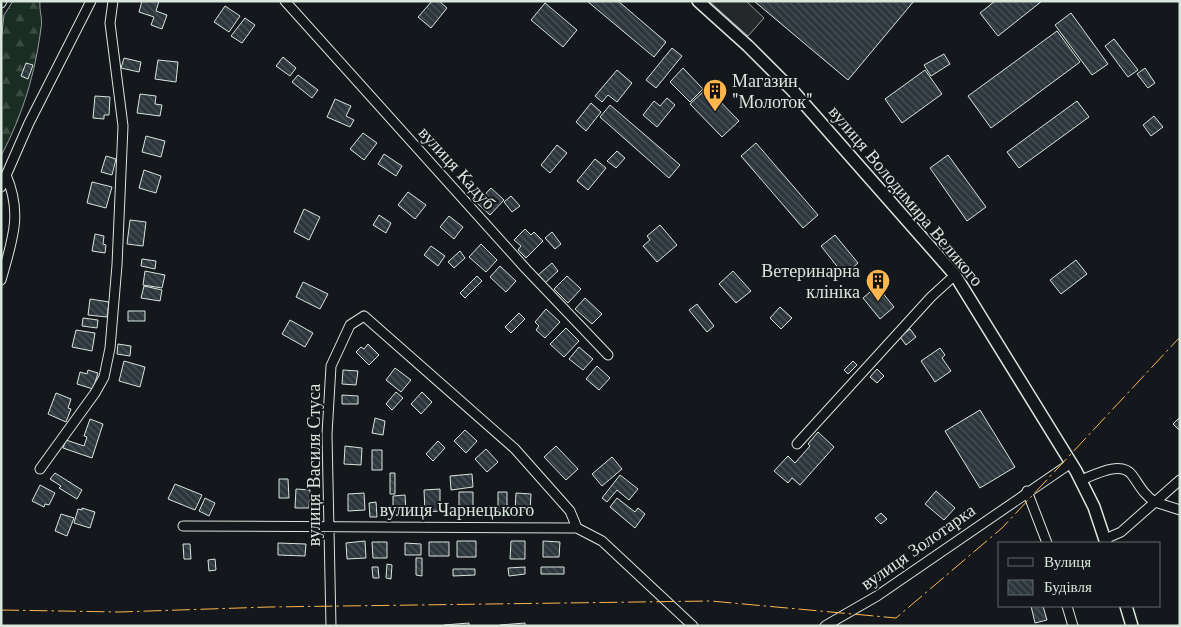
<svg xmlns="http://www.w3.org/2000/svg" width="1181" height="627" viewBox="0 0 1181 627" font-family="'Libre Baskerville',serif">
<style>
.forest{fill:url(#forest-firs);stroke:#939e99}
.parking{fill:#24282b;stroke:#939e99}
.building{fill:url(#building-back-hatch);stroke:#d8e6dc}
.lines{fill:none;stroke-linecap:round;stroke-linejoin:round}
.street-casing{stroke:#d8e6dc;stroke-width:11}
.secondary-casing{stroke:#d8e6dc;stroke-width:14}
.street{stroke:#14181c;stroke-width:9}
.secondary{stroke:#14181c;stroke-width:11}
.power{stroke:#ffb74d;stroke-width:1;stroke-dasharray:18 4 2.5 4;stroke-linecap:butt}
.labels{text-anchor:middle;dominant-baseline:central;stroke-width:4;stroke-linejoin:round;paint-order:stroke}
.poi-label{font-size:18px;fill:#d8e6dc;stroke:#14181c;text-anchor:start}
.street-label{font-size:18px;fill:#d8e6dc;stroke:#14181c}
</style>
<defs>
<pattern id="forest-firs" width="22" height="20" patternUnits="userSpaceOnUse" patternTransform="scale(1.25)"><rect width="22" height="20" fill="#1a2d24"/><path d="M5 1l3.5 6h-7zM16 11l3.5 6h-7z" fill="#3b4b43"/></pattern>
<pattern id="building-back-hatch" width="6" height="6" patternUnits="userSpaceOnUse" patternTransform="scale(1.25)"><rect width="6" height="6" fill="#2c363c"/><path d="M-1 5l2 2M0 0l6 6M5-1l2 2" fill="none" stroke="#4a5358"/></pattern>
</defs>
<rect width="100%" height="100%" fill="#14181c"/>
<path class="forest" d="M13 1H40C39 11 43 19 41 28 35 74 23 114 1 156V42L4 15Z"/>
<path class="parking" d="M709 1H746L764 18 748 36Z"/>
<path class="building" d="M142 1H159L156 11 167 15 162 29 151 25 154 17 139 12Z
M432 1H439L447 8 431 28 418 17Z
M587 1H618L666 42 654 57Z
M754 1H914L848 80Z
M995 1H1042L998 36 980 13Z
M545 3 577 30 563 47 531 20Z
M225 6 240 16 229 32 214 22Z
M1071 13 1108 64 1092 75 1055 25Z
M245 18 255 25 242 43 231 36Z
M1057 31 1080 62 991 128 968 96Z
M1114 39 1138 70 1128 77 1105 46Z
M672 48 682 56 656 88 646 80Z
M944 54 950 64 931 76 924 65Z
M283 57 296 68 290 76 276 66Z
M124 58 141 62 139 72 121 68Z
M158 60 178 62 176 82 155 79Z
M26 63 33 65 28 79 21 76Z
M683 68 703 89 690 102 670 82Z
M1145 68 1155 83 1148 88 1137 74Z
M617 70 632 83 617 102 608 95 602 102 595 96Z
M925 70 942 94 902 123 885 99Z
M298 75 318 90 312 98 292 82Z
M707 88 739 121 722 137 690 104Z
M140 94 156 96 155 104 162 105 160 116 137 113Z
M95 96 110 97 109 115H104V119L93 118Z
M667 98 675 105 657 127 643 115 654 101 660 106Z
M335 99 351 106 346 116 354 120 350 127 327 117Z
M1077 101 1089 117 1019 168 1007 152Z
M591 103 601 112 586 131 576 122Z
M610 105 680 165 669 178 600 117Z
M1154 116 1163 127 1151 136 1143 125Z
M363 133 377 143 364 160 350 149Z
M146 136 165 141 161 157 142 152Z
M756 143 818 215 803 228 741 156Z
M557 145 567 153 550 173 541 165Z
M617 151 625 158 616 168 607 161Z
M384 154 402 166 396 176 378 164Z
M948 155 986 207 967 221 930 168Z
M106 156 116 159 112 175 101 172Z
M595 159 606 168 588 190 577 181Z
M144 170 161 176 156 193 139 188Z
M92 182 112 187 106 208 87 203Z
M491 188 504 200 490 215 477 203Z
M408 192 426 205 415 219 398 205Z
M511 196 520 206 512 212 504 202Z
M304 209 320 217 309 240 294 232Z
M379 215 391 223 386 233 373 225Z
M449 216 463 227 454 239 440 227Z
M130 220 146 222 143 246 127 244Z
M660 225 677 245 657 262 643 246 650 240 647 236Z
M525 229 531 235 534 232 543 241 526 258 518 250 521 246 514 240Z
M552 232 561 244 555 249 545 238Z
M95 234 104 236 103 244 106 245 105 253 92 251Z
M835 235 858 263 844 275 821 246Z
M481 244 497 260 486 272 469 257Z
M431 246 445 256 438 266 424 255Z
M460 251 465 258 454 268 448 262Z
M142 259 156 261 155 269 141 266Z
M1076 260 1087 274 1061 294 1050 280Z
M552 263 558 271 545 283 538 275Z
M500 266 516 281 506 292 490 277Z
M145 271 165 275 162 288 143 285Z
M733 271 751 291 736 303 719 284Z
M477 276 482 281 465 298 460 293Z
M567 276 581 289 568 303 554 289Z
M303 282 328 294 320 309 296 297Z
M144 286 162 290 160 301 141 298Z
M877 286 894 307 880 319 863 298Z
M585 298 602 314 592 324 575 309Z
M90 299 109 302 107 317 88 315Z
M697 304 714 326 707 332 689 310Z
M780 307 792 318 781 329 770 318Z
M546 309 560 322 545 338 536 330 539 326 535 322Z
M128 311H145V321H128Z
M519 313 525 319 511 333 505 327Z
M83 318 98 320 97 328 82 326Z
M290 320 313 333 305 347 282 334Z
M566 328 579 341 564 357 550 344Z
M910 329 916 337 906 345 900 337Z
M76 330 95 333 92 351 72 347Z
M118 344 131 346 130 356 117 354Z
M368 344 379 355 369 365 356 352 361 347 364 349Z
M579 347 593 359 583 370 569 359Z
M940 348 945 355 942 358 951 371 935 382 921 361Z
M124 361 145 367 140 387 119 381Z
M853 361 857 365 848 374 844 370Z
M597 366 610 378 599 390 586 379Z
M395 368 411 380 401 392 386 380Z
M877 369 884 376 877 383 870 377Z
M88 370 98 373 93 389 77 384 80 372 87 374Z
M343 370 358 371 356 385 342 384Z
M396 392 403 398 392 410 386 404Z
M422 392 432 402 421 414 411 404Z
M56 393 71 399 68 408 71 409 66 422 48 414Z
M342 395 358 396V404H342Z
M980 410 1015 467 980 488 945 431Z
M1180 417V431L1173 424Z
M375 418 385 421 383 435 372 433Z
M90 419 103 424 92 458 63 448 66 440 84 446 87 437 84 436Z
M465 430 477 441 466 453 454 441Z
M818 432 834 447 800 485 792 478 788 483 774 471 788 456 795 463 810 446 808 444Z
M438 441 445 448 433 461 426 454Z
M345 446 362 448 361 465 344 464Z
M556 446 578 469 566 480 544 457Z
M486 449 498 462 487 472 475 459Z
M372 450H382V470H372Z
M612 457 622 469 602 486 592 474Z
M55 473 82 490 77 499 59 488 61 486 50 479Z
M390 473H395V494H390Z
M472 474 473 487 451 490 450 476Z
M620 475 638 489 629 500 617 490 607 502 602 498Z
M279 479H288L289 498H279Z
M175 484 202 495 195 510 168 499Z
M40 485 55 493 49 505 45 504 44 507 32 501Z
M296 489 310 490 309 508H295Z
M440 489V511L425 512 424 490Z
M936 491 955 508 944 520 925 504Z
M459 492H473V512L459 511Z
M498 492H507V512H498Z
M364 493 365 510 348 511V494Z
M516 493 531 494 530 512 515 511Z
M405 495 406 511H393V496Z
M205 498 215 503 209 516 199 511Z
M617 498 635 512 638 508 645 514 635 528 610 507Z
M376 502 377 517H370L369 503Z
M82 508 95 512 90 528 74 523 78 509 82 510Z
M881 513 887 519 881 524 875 518Z
M61 514 74 518 67 536 55 531Z
M365 541 366 558 347 559 346 543Z
M457 541H476V557H457Z
M511 541H525V559H510Z
M543 541 560 542 559 557H543Z
M372 542H387V558H373Z
M429 542H449V556H429Z
M278 543 306 544 305 556 278 555Z
M405 543 421 544V555H405Z
M183 544H190L191 559H184Z
M416 558H422V576L416 575Z
M215 559 216 570 209 571 208 560Z
M387 564 392 565 391 579 386 578Z
M372 567H378L379 578H373Z
M525 567V574L509 576 508 568Z
M541 567H564V574H541Z
M453 569H475V575L453 576Z
M1031 606H1043L1047 620 1035 623Z
M469 623V626H444V625Z
M525 623V626H500V625Z"/>
<g class="lines">
<defs>
<path id="street" d="M285 1 526 269 608 355
M1 3 2 1
M1 187 29 123 91 1
M1 280C12 241 23 214 6 175
M797 444 931 297 955 275
M40 469 95 393 104 377 110 348 117 265 123 126 110 23 113 1
M1081 480C1094 475 1121 460 1132 475 1140 486 1144 495 1155 502L1180 480
M1027 491 1047 543
M183 526 577 528 602 541 693 626
M1105 539 1121 532 1155 502 1180 510
M1067 606 1073 626
M331 626 327 434 331 366 350 325 364 316 515 449 570 511 577 528
M825 626 877 596 1071 463"/>
<path id="secondary" d="M698 1 748 46 793 91 955 275 1076 471 1094 507 1106 543
M1126 606 1132 626"/>
</defs>
<use href="#street" class="street-casing"/>
<use href="#secondary" class="secondary-casing"/>
<use href="#street" class="street"/>
<use href="#secondary" class="secondary"/>
<path class="power" d="M1 610 119 612 269 607 711 601 896 618 1002 528 1180 337"/>
</g>
<defs>
<symbol id="building-pin" viewBox="-11 -11 22 30"><path d="M0 17L-7.5 6A9.5 9.5 0 1 1 7.5 6Z" fill="#ffb74d" stroke="#14181c"/><path d="M-4-6H4V6H1V3H-1V6H-4ZM-2.5-4.3h1.7v1.8h-1.7ZM.8-4.3h1.7v1.8H.8ZM-2.5-1h1.7V.8h-1.7ZM.8-1h1.7V.8H.8Z" fill="#111"/></symbol>
</defs>
<g fill-rule="evenodd">
<use href="#building-pin" x="701" y="77" width="28" height="38"/>
<use href="#building-pin" x="864" y="267" width="28" height="38"/>
</g>
<g class="labels">
<g class="poi-label">
<text x="732" y="81">Магазин<tspan x="732" dy="21">"Молоток"</tspan></text>
<text x="860" y="271" text-anchor="end">Ветеринарна<tspan x="860" dy="21">клініка</tspan></text>
</g>
<g class="street-label">
<text transform="translate(457 168) rotate(48)">вулиця Кадуб</text>
<text transform="translate(906 196) rotate(50)">вулиця Володимира Великого</text>
<text transform="translate(314 465) rotate(-90)">вулиця Василя Стуса</text>
<text x="457" y="510">вулиця Чарнецького</text>
<text transform="translate(918 547) rotate(-35)">вулиця Золотарка</text>
</g>
</g>
<rect width="1181" height="627" fill="none" stroke="#d8e6dc" stroke-width="5"/>
<rect x="998" y="542" width="162" height="65" fill="#14181c" stroke="#626a69"/>
<rect x="1008" y="558" width="25" height="8" fill="#14181c" stroke="#626a69"/>
<text x="1044" y="567" font-size="15" fill="#d8e6dc">Вулиця</text>
<rect x="1008" y="580" width="25" height="15" fill="url(#building-back-hatch)" stroke="#626a69"/>
<text x="1044" y="592" font-size="15" fill="#d8e6dc">Будівля</text>
</svg>
